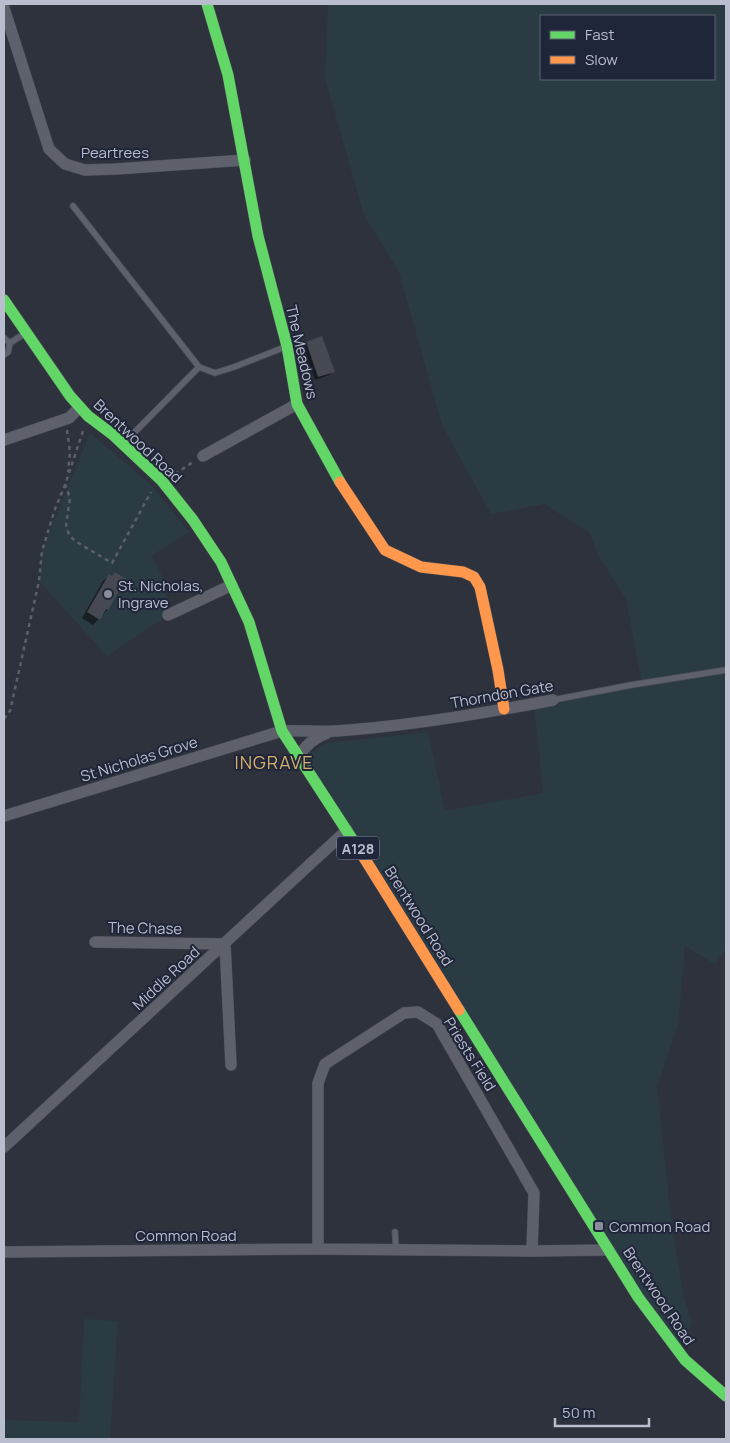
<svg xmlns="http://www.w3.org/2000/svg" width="730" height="1443" viewBox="0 0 730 1443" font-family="Manrope,sans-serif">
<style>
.green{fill:#2b3b43;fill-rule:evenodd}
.shadow{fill:#0007}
.building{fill:#464952}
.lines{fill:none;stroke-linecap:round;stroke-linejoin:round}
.lane-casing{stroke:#4a4d56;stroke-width:7}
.street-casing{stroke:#4a4d56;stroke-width:12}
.fast-casing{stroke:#4a4d56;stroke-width:12}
.slow-casing{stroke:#4a4d56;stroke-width:12}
.path{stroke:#5c5f67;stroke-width:2.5;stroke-dasharray:4 4;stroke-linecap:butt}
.lane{stroke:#5e616b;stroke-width:5.5}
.street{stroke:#5e616b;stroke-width:11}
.fast{stroke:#63d668;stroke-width:11}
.slow{stroke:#ff974d;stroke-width:11}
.poi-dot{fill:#888c9b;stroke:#202639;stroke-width:2}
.labels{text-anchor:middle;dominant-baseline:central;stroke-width:4;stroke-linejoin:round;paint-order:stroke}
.shield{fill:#202639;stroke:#8b90a1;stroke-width:1}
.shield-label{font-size:14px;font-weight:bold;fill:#b9bdcd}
.street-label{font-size:15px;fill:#b9bdcd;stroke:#202639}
.poi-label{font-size:15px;fill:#b9bdcd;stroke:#202639;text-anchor:start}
.quarter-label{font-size:18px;letter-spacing:1px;fill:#d6af6b;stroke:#202639}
</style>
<rect width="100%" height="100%" fill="#2e323d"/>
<path class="green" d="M328 4H726V949L715 964 685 946 678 1025 657 1087 672 1226 684 1298 692 1323 678 1351 300 759 327 743 428 732 445 811 543 793 534 704 642 683 626 599 598 555 590 533 544 504 491 514 442 425 399 272 364 215 325 78ZM541 16H714V79H541Z
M90 433 152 486 189 532 151 556C165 576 167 591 168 615L107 656 39 581 42 551Z
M84 1319 118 1321 110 1439H4V1420L79 1422Z"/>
<path class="shadow" d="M321 338 333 371 329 375 315 380 303 346 306 343Z
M109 576 124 579 107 610 93 625 82 618 103 581Z"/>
<path class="building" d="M322 336 335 372 318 377 306 342Z
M115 572 126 579 108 610 106 609 100 620 87 612 109 574 112 576Z"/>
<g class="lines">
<defs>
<path id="lane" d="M73 206 199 367 215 373 234 367 285 347
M4 338 10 343
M4 355 8 352 10 343 24 334
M125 442 199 367
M553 700 631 685 726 670
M395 1232 396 1250"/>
<path id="street" d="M4 8 49 149 65 164 85 170 116 169 245 160
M4 440 69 418 80 407
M203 456 297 404
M168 615 232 585
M299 757C305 745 314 738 327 733
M4 816 282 731C300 730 318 732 336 731 409 726 481 714 553 700
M95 942 225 944 231 1065
M4 1147 347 830
M318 1249V1083L325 1064 404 1013 418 1012 437 1024 534 1193 532 1251
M4 1252 318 1249 532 1251 609 1250"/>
<path id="fast" d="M207 4 228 75 258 236 287 346 297 404 340 482
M4 300 70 396 88 416 112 434 162 481 193 520 221 562 249 622 282 731 358 848
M459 1010 638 1297 685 1360 726 1396"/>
<path id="slow" d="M340 482 385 550 421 567 463 572 474 577 480 587 498 670 504 709
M358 848 459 1010"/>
</defs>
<use href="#lane" class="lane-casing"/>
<use href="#street" class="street-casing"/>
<use href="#fast" class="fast-casing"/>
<use href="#slow" class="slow-casing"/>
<path class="path" d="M67 430 70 452 68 472
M175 474 193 462
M65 484 70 498 66 525 69 535 75 541 112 563 151 492
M4 719 10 711 39 581 42 551 55 509 65 485 83 431"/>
<use href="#lane" class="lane"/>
<use href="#street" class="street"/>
<use href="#fast" class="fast"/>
<use href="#slow" class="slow"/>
</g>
<g class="poi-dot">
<circle cx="108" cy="594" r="5"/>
<rect x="594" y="1221" width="10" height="10" rx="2.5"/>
</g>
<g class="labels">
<rect class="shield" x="337" y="836.5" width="42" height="23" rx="4"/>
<g class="shield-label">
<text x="358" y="848">A128</text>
</g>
<g class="street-label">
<text x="115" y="152">Peartrees</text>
<text transform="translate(302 352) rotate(77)">The Meadows</text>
<text transform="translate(138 441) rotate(43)">Brentwood Road</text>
<text transform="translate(502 694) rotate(-10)">Thorndon Gate</text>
<text transform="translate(139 759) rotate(-17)">St Nicholas Grove</text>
<text transform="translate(419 916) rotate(58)">Brentwood Road</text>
<text transform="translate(145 928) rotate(1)">The Chase</text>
<text transform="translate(166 978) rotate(-43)">Middle Road</text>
<text transform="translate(470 1054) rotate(58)">Priests Field</text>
<text x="186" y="1235">Common Road</text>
<text transform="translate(659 1296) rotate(56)">Brentwood Road</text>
</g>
<g class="poi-label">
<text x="118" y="585">St. Nicholas,<tspan x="118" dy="17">Ingrave</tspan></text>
<text x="609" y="1226">Common Road</text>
</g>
<g class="quarter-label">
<text x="274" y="762">INGRAVE</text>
</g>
</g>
<rect width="730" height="1443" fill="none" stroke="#b9bdcd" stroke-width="10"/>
<rect x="540" y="15" width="175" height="65" fill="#202639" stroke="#5d6274"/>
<rect x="550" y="31" width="25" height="8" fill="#63d668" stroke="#5d6274"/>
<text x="585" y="40" font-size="15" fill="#b9bdcd">Fast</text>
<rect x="550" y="56" width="25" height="8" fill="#ff974d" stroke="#5d6274"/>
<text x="585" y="65" font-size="15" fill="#b9bdcd">Slow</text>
<path d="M555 1418v8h94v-8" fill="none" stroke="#b9bdcd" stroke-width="2.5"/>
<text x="562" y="1418" font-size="15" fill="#b9bdcd" stroke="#202639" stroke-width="4" paint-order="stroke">50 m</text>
</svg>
